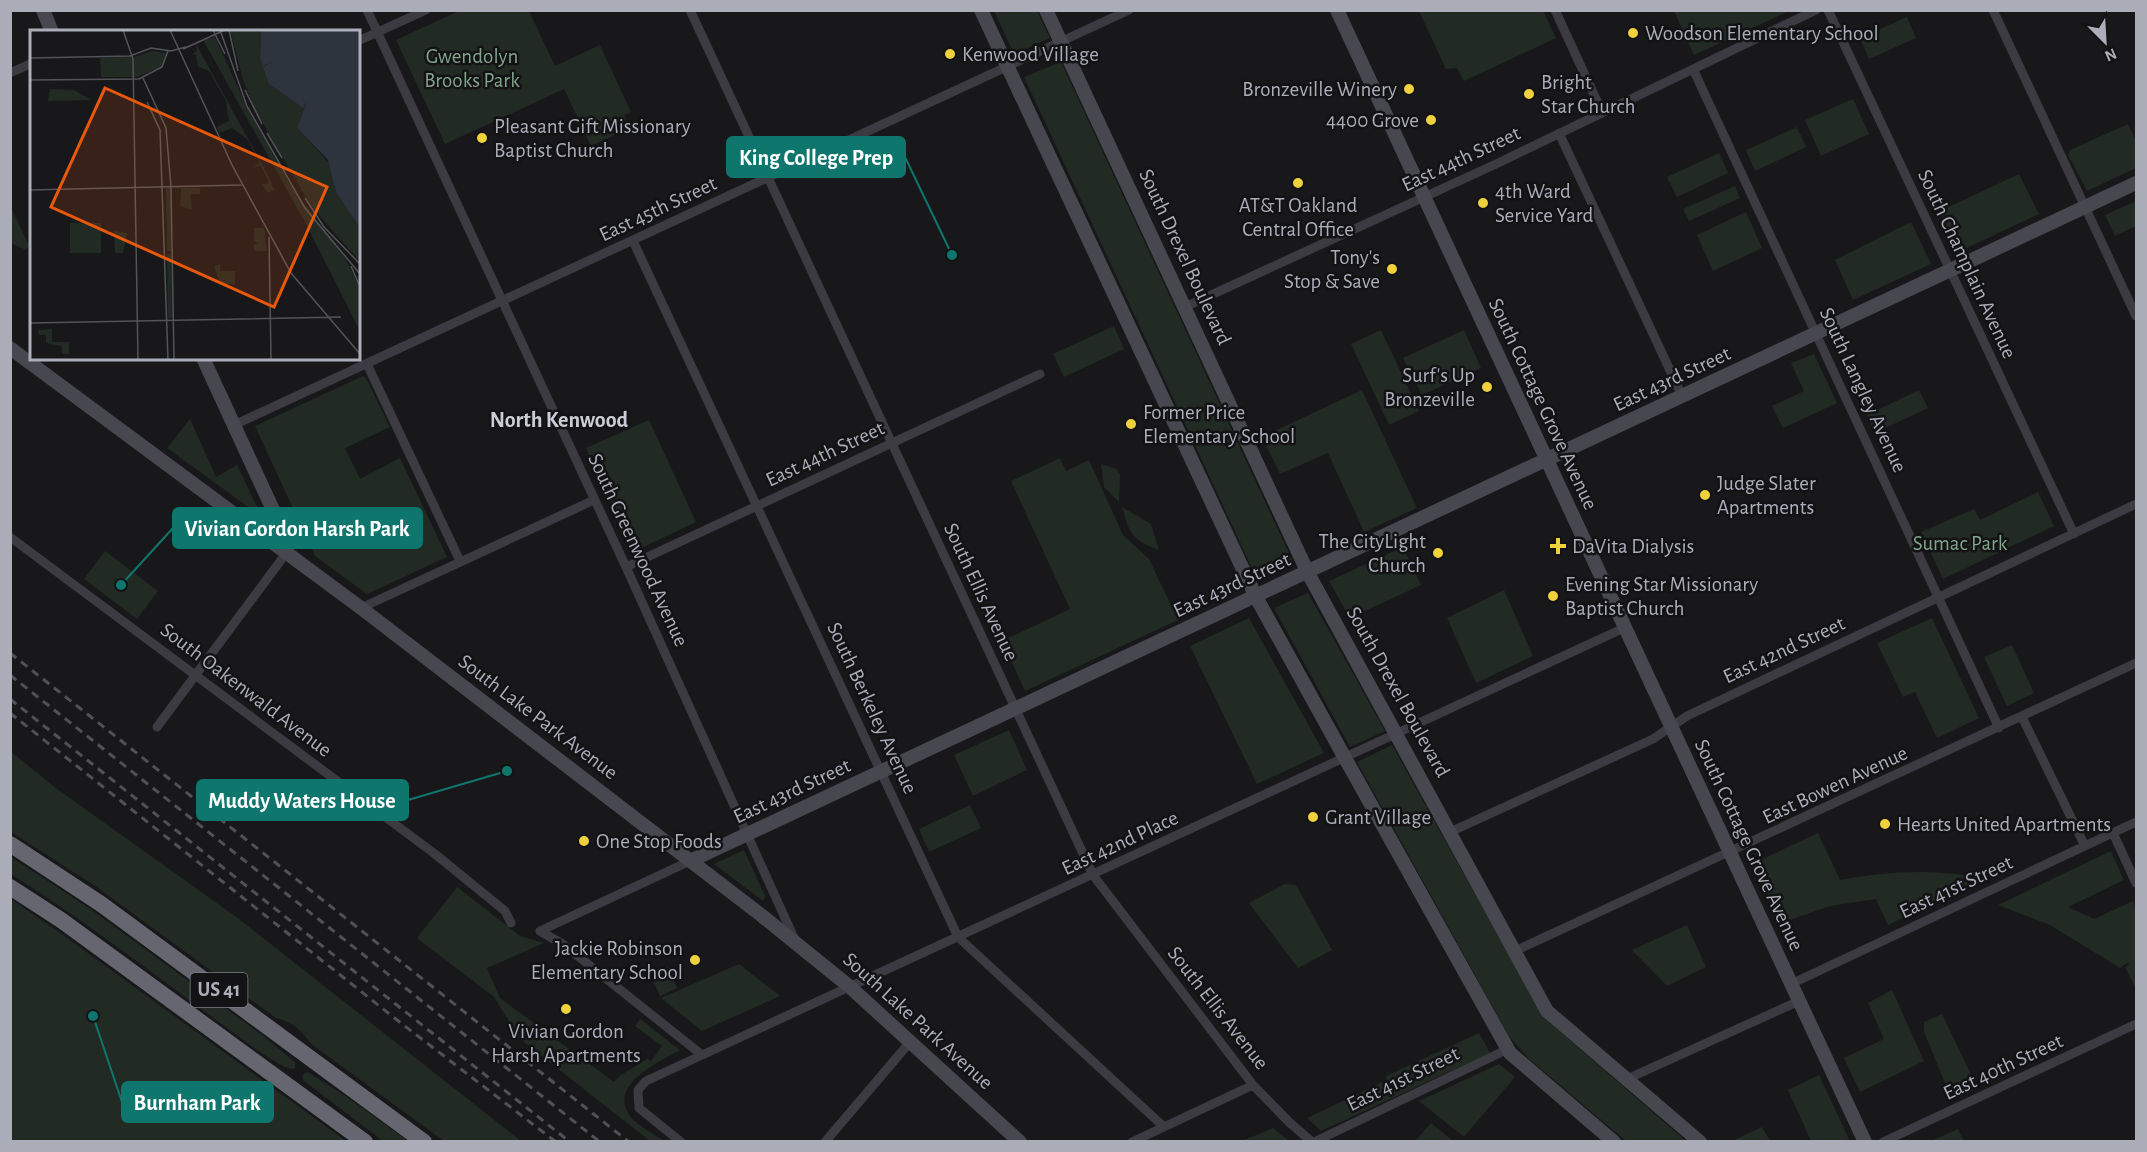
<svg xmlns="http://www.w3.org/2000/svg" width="2147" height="1152" viewBox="0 0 2147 1152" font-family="'Alegreya Sans',sans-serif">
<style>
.green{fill:#222a24}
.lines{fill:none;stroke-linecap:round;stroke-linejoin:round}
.street{stroke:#3b3b41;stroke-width:9}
.secondary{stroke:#47484f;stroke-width:14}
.highway{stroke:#656670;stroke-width:16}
.rail{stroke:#505158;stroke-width:3;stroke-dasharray:8 6;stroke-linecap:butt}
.poi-dot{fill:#efd13b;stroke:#131315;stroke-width:2}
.labels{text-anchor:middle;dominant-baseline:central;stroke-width:5;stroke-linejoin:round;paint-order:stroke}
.shield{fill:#131315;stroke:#7d7f88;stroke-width:1.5}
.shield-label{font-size:20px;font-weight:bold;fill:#abadb9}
.poi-label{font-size:21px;fill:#abadb9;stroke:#131315;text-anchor:start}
.park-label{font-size:21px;fill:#82a48a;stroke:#131315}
.street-label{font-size:21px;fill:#abadb9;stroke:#131315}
.neighbourhood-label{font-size:22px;font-weight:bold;fill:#cbccd6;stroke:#131315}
.inset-road{fill:none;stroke:#53545a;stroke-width:1.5}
.view{fill:#e8590c;fill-opacity:0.15;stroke:#e8590c;stroke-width:3}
.inset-edge{fill:none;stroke:#abadb9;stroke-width:3}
.leader{fill:none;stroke:#0f766e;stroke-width:2}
.callout-dot{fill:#0f766e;stroke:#131315;stroke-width:2}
.callout{fill:#0f766e;stroke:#0f766e;stroke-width:2}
.callout-label{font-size:22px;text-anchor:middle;font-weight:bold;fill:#fff}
</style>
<rect width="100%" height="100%" fill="#18181a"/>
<path class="green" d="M459 11H529L555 66 600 45 631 112 624 115 630 128 591 146 564 89 445 144 396 40Z
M994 11H1037L1050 38 1014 54Z
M1419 11H1543L1556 38 1464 81 1457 68 1446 69Z
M1674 11H1789L1694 55Z
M1907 17 1916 38 1869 59 1860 38Z
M1061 62 1294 564 1258 581 1024 77Z
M1853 99 1869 134 1821 156 1805 120Z
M2128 124 2136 141V168L2087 191 2068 155 2070 150Z
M1797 127 1806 147 1755 171 1746 150Z
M1719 153 1728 173 1677 197 1667 177Z
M2019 174 2039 214 1958 252 1940 211Z
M1735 186 1740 198 1689 221 1683 209Z
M2136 201V226L2115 236 2105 215Z
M10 205 29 246 26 250 11 243Z
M1746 212 1762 248 1713 271 1697 235Z
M1911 222 1931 264 1853 300 1835 260Z
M1114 326 1124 349 1064 377 1053 354Z
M1381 330 1419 411 1389 425 1351 344Z
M1464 330 1481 368 1422 395 1403 358Z
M1814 354 1837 403 1783 428 1772 406 1804 391 1791 363Z
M363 376 366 378 390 427 345 448 360 479 400 458 447 557 367 594 315 556 255 426Z
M1362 390 1417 508 1364 532 1328 453 1280 474 1262 437Z
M1919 390 1928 408 1875 433 1867 415Z
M190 419 216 477 237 465 262 517 167 448Z
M649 420 696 522 633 552 586 448Z
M1060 458 1066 471 1089 460 1123 535 1149 559 1178 620 1025 691 1002 641 1070 609 1011 481Z
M1101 464 1116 469 1120 474 1119 502 1104 487Z
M2038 492 2054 526 1943 579 1921 532 1974 509 1980 520Z
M1122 507 1151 524 1159 550C1131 539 1130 535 1122 507Z
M1403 547 1421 585 1350 618 1329 581Z
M105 551 158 591 137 619 84 579Z
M1504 590 1533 656 1476 683 1447 618Z
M1308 593 1385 731 1350 747 1274 608Z
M1249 618 1324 753 1257 784 1190 646Z
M1932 618 1979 718 1937 738 1915 692 1903 697 1877 643Z
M2012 645 2034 693 2007 706 1984 657Z
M1009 730 1027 770 973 796 954 755Z
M1392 745 1543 1017 1686 1141H1626L1528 1058 1509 1036 1357 762Z
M10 751 57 789 239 919 521 1141H444L311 1044C301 1030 293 1022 276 1018L95 886 11 832Z
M970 805 981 828 929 852 919 829Z
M1818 833 1840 880C1888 871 1937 868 1985 879L1888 925 1876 899 1830 906 1781 923 1750 865Z
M744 850 765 896 763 901 714 864Z
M2111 851 2124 880 2068 907 2094 919 2133 901 2136 909V989L2125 967 2130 964 2127 963 2120 968 2050 925 1998 905Z
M11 857 89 908 262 1035 295 1062V1068C285 1073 244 1040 234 1033 160 979 88 923 11 874Z
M1285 884 1296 885 1332 950 1298 968 1249 903Z
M457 887 520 936 544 943 487 968 500 998 614 1082 621 1075 647 1059 651 1061 662 1046 635 1026 640 1019 680 1050C659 1062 607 1085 630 1116 638 1126 654 1134 664 1141H650L520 1039 494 997 417 938Z
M11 899 66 937 346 1141H11Z
M1687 925 1706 967 1667 986 1632 950Z
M739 964 780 996 702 1031 661 998Z
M667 967 677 988 660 996 650 974Z
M1892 990 1924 1061 1860 1092 1844 1058 1884 1039 1868 1003Z
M1942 1014 1975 1083 1950 1095 1924 1032V1022Z
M1479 1033 1490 1053 1321 1131 1307 1118 1387 1080 1386 1076Z
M1499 1064 1515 1077 1464 1137 1419 1101Z
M308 1072 344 1095 408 1141H383L304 1081 302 1075Z
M1819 1075 1849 1139 1843 1141H1811L1788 1090Z
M1431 1123 1453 1141H1415Z
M1762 1127 1770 1141H1732Z
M1273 1128 1289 1141H1242Z
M1958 1129 1964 1141H1931Z"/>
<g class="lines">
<path class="street" d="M367 10 626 567 795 940
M690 10 1093 875 1253 1085 1289 1122 1312 1142
M1555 10 1602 112
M1828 10 2074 534
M1993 10 2136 316
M358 41 426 10
M1693 69 1999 728
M10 73 32 63
M1559 133 1683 398
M633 241 958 937 1164 1127
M1185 307 1496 164 1816 10
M367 364 460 561
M234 425 1129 10
M10 537 435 854 505 911 511 923
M626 567 1040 374
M361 608 594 500
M2022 717 2085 846
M157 727 287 552
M1450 832 1653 739 1687 716 2136 504
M2113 833 2136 883
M540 931 564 945 702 1055
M540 931 690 861
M1515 951 2136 663
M1791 984 2136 822
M1627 1079 1799 1001
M681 1142 639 1108 638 1090 646 1081 1624 628
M825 1142 910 1042
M1132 1142 1253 1085
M1314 1142 1508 1049
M1883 1142 2136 1024"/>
<path class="secondary" d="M43 10 52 32
M981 10 1256 597 1345 758 1510 1053 1614 1142
M1046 10 1308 573 1547 1011 1700 1142
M1337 10 1865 1142
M10 348 361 608 761 915 850 987 1020 1142
M203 358 286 538 287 552
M690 861 2136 183"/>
<path class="highway" d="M10 844 101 904 424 1142
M10 887 61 920 365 1142"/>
<path class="rail" d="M10 653 629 1142
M10 675 600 1142
M10 699 570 1142
M10 713 397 1020 556 1142"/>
</g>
<g class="poi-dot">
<circle cx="1633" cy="33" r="6"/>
<circle cx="950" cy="54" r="6"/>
<circle cx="1409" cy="89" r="6"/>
<circle cx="1529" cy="94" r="6"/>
<circle cx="1431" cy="120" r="6"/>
<circle cx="482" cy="138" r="6"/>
<circle cx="1298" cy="183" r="6"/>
<circle cx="1483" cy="203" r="6"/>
<circle cx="1392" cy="269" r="6"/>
<circle cx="1487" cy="387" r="6"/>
<circle cx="1131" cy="424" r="6"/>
<circle cx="1705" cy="495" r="6"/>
<path d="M1555 537h6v6h6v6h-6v6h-6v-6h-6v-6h6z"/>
<circle cx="1438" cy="553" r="6"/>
<circle cx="1553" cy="596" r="6"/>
<circle cx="1313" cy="817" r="6"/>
<circle cx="1885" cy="824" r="6"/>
<circle cx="584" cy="841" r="6"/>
<circle cx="695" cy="960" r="6"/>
<circle cx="566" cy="1009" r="6"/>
</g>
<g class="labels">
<rect class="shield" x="190.5" y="973" width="57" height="34" rx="4.5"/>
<g class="shield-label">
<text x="219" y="990">US 41</text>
</g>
<g class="poi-label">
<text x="1645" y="33">Woodson Elementary School</text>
<text x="962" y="54">Kenwood Village</text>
<text x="1541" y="82">Bright<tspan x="1541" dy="24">Star Church</tspan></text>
<text x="1397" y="89" text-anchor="end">Bronzeville Winery</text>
<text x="1419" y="120" text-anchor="end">4400 Grove</text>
<text x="494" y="126">Pleasant Gift Missionary<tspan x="494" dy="24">Baptist Church</tspan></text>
<text x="1495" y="191">4th Ward<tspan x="1495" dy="24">Service Yard</tspan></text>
<text x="1298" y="205" text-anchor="middle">AT&amp;T Oakland<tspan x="1298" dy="24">Central Office</tspan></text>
<text x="1380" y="257" text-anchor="end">Tony's<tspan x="1380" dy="24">Stop &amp; Save</tspan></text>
<text x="1475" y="375" text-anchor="end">Surf's Up<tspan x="1475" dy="24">Bronzeville</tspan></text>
<text x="1143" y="412">Former Price<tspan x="1143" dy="24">Elementary School</tspan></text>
<text x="1717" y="483">Judge Slater<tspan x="1717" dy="24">Apartments</tspan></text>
<text x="1426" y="541" text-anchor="end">The CityLight<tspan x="1426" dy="24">Church</tspan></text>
<text x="1572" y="546">DaVita Dialysis</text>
<text x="1565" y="584">Evening Star Missionary<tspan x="1565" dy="24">Baptist Church</tspan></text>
<text x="1325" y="817">Grant Village</text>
<text x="1897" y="824">Hearts United Apartments</text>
<text x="596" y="841">One Stop Foods</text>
<text x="683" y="948" text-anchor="end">Jackie Robinson<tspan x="683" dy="24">Elementary School</tspan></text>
<text x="566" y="1031" text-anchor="middle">Vivian Gordon<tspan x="566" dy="24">Harsh Apartments</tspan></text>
</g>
<g class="park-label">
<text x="472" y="56">Gwendolyn<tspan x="472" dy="24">Brooks Park</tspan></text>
<text x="1960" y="543">Sumac Park</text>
</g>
<g class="street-label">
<text transform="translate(1461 159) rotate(-25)">East 44th Street</text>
<text transform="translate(658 209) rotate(-25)">East 45th Street</text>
<text transform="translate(1185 257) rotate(65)">South Drexel Boulevard</text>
<text transform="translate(1967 264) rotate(65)">South Champlain Avenue</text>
<text transform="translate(1672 379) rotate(-25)">East 43rd Street</text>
<text transform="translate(1863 390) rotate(65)">South Langley Avenue</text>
<text transform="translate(1543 404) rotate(65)">South Cottage Grove Avenue</text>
<text transform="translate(825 454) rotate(-25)">East 44th Street</text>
<text transform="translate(638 550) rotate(65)">South Greenwood Avenue</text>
<text transform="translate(1232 585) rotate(-25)">East 43rd Street</text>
<text transform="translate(981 592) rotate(65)">South Ellis Avenue</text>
<text transform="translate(1784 650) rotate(-25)">East 42nd Street</text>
<text transform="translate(246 690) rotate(37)">South Oakenwald Avenue</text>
<text transform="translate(1398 692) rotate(61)">South Drexel Boulevard</text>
<text transform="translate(872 708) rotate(65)">South Berkeley Avenue</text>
<text transform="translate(538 717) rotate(37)">South Lake Park Avenue</text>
<text transform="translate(1835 785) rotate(-25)">East Bowen Avenue</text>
<text transform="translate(792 791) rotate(-25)">East 43rd Street</text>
<text transform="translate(1120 843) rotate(-25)">East 42nd Place</text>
<text transform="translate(1749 845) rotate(65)">South Cottage Grove Avenue</text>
<text transform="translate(1956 887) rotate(-25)">East 41st Street</text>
<text transform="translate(1218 1008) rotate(52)">South Ellis Avenue</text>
<text transform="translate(918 1021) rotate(42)">South Lake Park Avenue</text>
<text transform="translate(2003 1067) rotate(-25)">East 40th Street</text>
<text transform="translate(1403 1079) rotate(-26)">East 41st Street</text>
</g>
<g class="neighbourhood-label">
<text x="559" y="420">North Kenwood</text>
</g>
</g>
<g transform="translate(30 30)">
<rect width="330" height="330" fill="#18181a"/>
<path d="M200 0H231L230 29 233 36 242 33 234 37 239 54 273 78 277 71 267 98 301 135 306 162 330 198V232L281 176 225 80 213 50ZM185 7 210 62 260 154 315 228 330 258V301L275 192 173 10ZM166 14 238 145 244 160 238 163 231 154H238V150L231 136 224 137 225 141 223 137 230 132 217 109 202 98 189 103 187 97 199 91 196 71 179 41 168 37 166 24 161 25 167 21ZM122 21 136 23 133 36 107 47H71L70 28 105 27ZM20 59 44 60 61 70 18 71ZM136 158H141V221H137ZM151 158H170V164H161L162 180 150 176ZM40 193H71V223H40ZM224 198H234L237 221H224V214H229L224 211ZM84 201 97 203 93 223H85ZM137 224H141L142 288H138ZM190 234V241H205V254H190L184 236ZM22 299V312H39V324H32V316L16 313V305H9L8 300Z" fill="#222a24"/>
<path d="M231 0H330V198L306 162 298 130 267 98 277 71 273 78 239 54 233 37 242 32 233 36 230 29Z" fill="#2e343e"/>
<path class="inset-road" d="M93 0 103 29 108 330M140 0 202 135 261 243 330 324M183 0 195 24M190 0 217 76 275 178 330 244M199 0 208 41M153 19 195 0M0 28 100 26 121 18 141 21 156 17M113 48 136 98 141 157 144 330M0 50 109 49 132 37 138 21M215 60 232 94M117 72 130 100 138 330M237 103 252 128M0 160 212 155M275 168 294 197 330 234M239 207 241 330M321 236 330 257M0 293 311 287"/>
<path class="view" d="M75 58 297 157 244 277 21 177Z"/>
<rect width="330" height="330" class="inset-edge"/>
</g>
<path class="leader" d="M952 255L905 157M121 585L173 528M507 771L408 800M93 1016L122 1102"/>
<g class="callout-dot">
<circle cx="952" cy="255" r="6"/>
<circle cx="121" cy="585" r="6"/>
<circle cx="507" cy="771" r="6"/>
<circle cx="93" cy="1016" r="6"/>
</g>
<g class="callout">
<rect x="727" y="137" width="178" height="40" rx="6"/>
<rect x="173" y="508" width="249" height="40" rx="6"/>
<rect x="197" y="780" width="211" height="40" rx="6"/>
<rect x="122" y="1082" width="151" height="40" rx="6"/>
</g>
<g class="callout-label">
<text x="816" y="165">King College Prep</text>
<text x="297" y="536">Vivian Gordon Harsh Park</text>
<text x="302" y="808">Muddy Waters House</text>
<text x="197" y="1110">Burnham Park</text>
</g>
<rect width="2147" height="1152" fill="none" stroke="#abadb9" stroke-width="24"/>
<g transform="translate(2105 42) rotate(156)" stroke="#131315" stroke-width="4.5" paint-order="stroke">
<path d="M0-4.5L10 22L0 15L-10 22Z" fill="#abadb9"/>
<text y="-9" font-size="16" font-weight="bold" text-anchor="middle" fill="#abadb9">N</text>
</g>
</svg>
